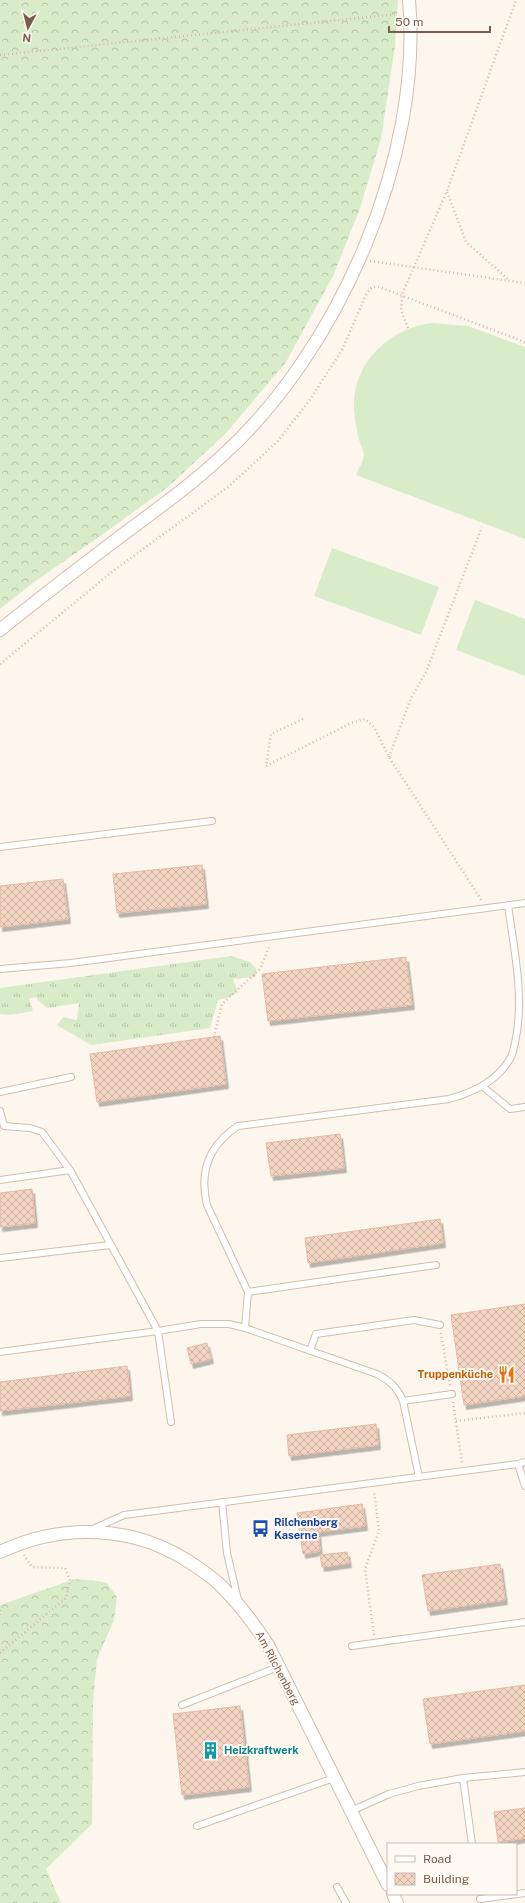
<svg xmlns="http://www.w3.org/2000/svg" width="525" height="1903" viewBox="0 0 525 1903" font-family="'Public Sans',sans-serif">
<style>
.grass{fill:url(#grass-tufts)}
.forest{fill:url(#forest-crowns)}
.pitch{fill:#d8ecc9}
.building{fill:url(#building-cross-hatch);stroke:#e6bba3;filter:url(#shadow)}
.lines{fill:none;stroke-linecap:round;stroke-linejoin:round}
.service-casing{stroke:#d1beb0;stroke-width:8}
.minor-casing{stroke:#d1beb0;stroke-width:14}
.path{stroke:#d9b8a5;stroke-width:2.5;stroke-dasharray:1 3;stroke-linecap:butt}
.service{stroke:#fff;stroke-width:6}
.minor{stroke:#fff;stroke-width:12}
.labels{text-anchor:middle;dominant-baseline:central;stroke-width:4;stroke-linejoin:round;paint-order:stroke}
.food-label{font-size:11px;font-weight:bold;fill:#c56008;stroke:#fffaf3;text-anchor:end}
.transit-label{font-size:11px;font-weight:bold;fill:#164399;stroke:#fffaf3;text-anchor:start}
.street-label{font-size:11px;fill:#7a5c4d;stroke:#fffaf3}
.culture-label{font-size:11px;font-weight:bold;fill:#0d838f;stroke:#fffaf3;text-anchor:start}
</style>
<defs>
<pattern id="grass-tufts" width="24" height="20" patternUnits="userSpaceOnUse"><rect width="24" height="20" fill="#d8ecc9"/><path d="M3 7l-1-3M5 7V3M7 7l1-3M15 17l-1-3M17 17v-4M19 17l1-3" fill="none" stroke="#b4c2a5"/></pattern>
<pattern id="forest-crowns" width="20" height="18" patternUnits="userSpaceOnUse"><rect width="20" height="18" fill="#d8ecc9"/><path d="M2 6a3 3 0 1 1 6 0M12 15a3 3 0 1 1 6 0" fill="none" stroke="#b4c2a5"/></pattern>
<pattern id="building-cross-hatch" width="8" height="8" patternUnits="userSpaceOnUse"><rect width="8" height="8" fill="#f3d5c3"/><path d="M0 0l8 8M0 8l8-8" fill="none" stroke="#cab0a1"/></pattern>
<filter id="shadow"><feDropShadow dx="2.5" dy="4.5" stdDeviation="0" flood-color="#0004"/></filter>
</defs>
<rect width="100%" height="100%" fill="#fdf6ec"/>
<path class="grass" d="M231 956 250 962 257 970 255 977 233 979 238 992 227 998 218 1000 210 1028 91 1045 57 1025 63 1017 77 1020 79 1003 47 1008 35 997 29 999 33 1011 9 1015 0 1014V988Z"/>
<path class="forest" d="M0 0H398L395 46 381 139 359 211 333 276 286 362 227 432 168 487 99 537 34 582 0 609Z
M75 1579 97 1581 107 1583 117 1597 114 1620 97 1659 93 1703 92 1824 46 1869 61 1903H0V1605Z"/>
<path class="pitch" d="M432 323 468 326 525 347V539L356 475C358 469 364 461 364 455 364 451 361 447 360 443 357 433 355 421 354 410 351 364 389 328 432 323Z
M332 548 439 587 421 635 314 596Z
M475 600 525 619V676L456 650Z"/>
<path class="building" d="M202 865 206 904 117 913 113 874Z
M63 879 68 919 0 927V886Z
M406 957 412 1005 268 1021 262 974Z
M220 1036 226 1084 97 1102 90 1054Z
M340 1134 344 1168 271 1176 266 1143Z
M32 1189 35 1223 0 1227V1193Z
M440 1219 443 1243 308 1263 305 1238Z
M525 1304V1396L464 1405 451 1315Z
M207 1343 211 1359 191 1364 187 1348Z
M127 1366 130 1396 0 1411V1382Z
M376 1424 378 1445 289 1456 287 1435Z
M362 1504 365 1526 318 1532 320 1551 303 1554 297 1513Z
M347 1552 349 1563 322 1567 320 1555Z
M500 1564 505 1600 428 1611 422 1575Z
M525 1685V1731L430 1744 423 1699Z
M240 1706 249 1787 182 1795 173 1714Z
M525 1808V1838L498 1842 494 1812Z"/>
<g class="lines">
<defs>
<path id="service" d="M0 847 212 821
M0 969 71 963 525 903
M482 1086 510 1109 525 1107
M0 1092 71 1077
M0 1111 4 1126 30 1128 42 1132 70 1170
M0 1180 70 1170 158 1331 201 1324H229L245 1328 377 1374C390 1381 397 1387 403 1401L419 1477
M0 1258 110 1245
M248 1292 436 1265
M245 1328 248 1292 207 1205C199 1172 209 1145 238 1126L449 1099C474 1092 498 1081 511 1057 513 1053 514 1047 515 1043 525 998 514 950 508 905
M310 1351 316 1334 414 1320 440 1325
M0 1352 158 1331 171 1422
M403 1401 452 1394
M518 1464 525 1486
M222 1502 227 1553 238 1600
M93 1529 124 1515 518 1464 525 1462
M352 1646 525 1622
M182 1705 278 1667
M351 1811 389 1794 418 1786 463 1778
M197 1826 334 1778
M472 1844 463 1778 525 1772
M337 1887 346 1903
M480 1899 525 1893"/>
<path id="minor" d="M0 630C37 600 75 571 113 542 150 514 188 488 222 456 338 351 423 158 409 0
M0 1552C63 1522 136 1525 194 1565 204 1572 215 1579 223 1588 240 1605 255 1625 268 1645L388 1885
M393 1894 397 1903"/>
</defs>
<use href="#service" class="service-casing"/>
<use href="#minor" class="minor-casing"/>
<path class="path" d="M0 55 398 14
M447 192 466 242 509 280
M370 261 525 283
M408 328 401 310 403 292 447 191 516 0
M0 664 113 571 228 487 277 442 309 401 342 350 366 295 372 287H379L525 342
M303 719 271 734 266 766 351 723 365 719 374 727 389 757 482 901
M389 757 411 698 426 672 482 527
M214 1037 222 1004 260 969 270 945
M441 1333 450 1386
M453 1402 462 1463
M456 1421 525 1413
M0 1610V1616
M374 1635 365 1569 379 1531 374 1491
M0 1653 66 1598 70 1580 65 1568 32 1567 24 1555"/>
<use href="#service" class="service"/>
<use href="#minor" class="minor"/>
</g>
<defs>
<symbol id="restaurant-bare" viewBox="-9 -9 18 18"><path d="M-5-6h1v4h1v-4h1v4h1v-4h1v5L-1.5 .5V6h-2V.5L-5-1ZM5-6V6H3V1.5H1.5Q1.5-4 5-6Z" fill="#e8710a" stroke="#fffaf3" stroke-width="2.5" paint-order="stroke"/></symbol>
<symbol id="bus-bare" viewBox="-9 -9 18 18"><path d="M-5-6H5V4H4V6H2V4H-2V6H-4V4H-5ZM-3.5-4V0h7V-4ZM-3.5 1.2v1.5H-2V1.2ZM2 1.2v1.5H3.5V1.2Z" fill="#1a4fb4" stroke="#fffaf3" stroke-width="2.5" paint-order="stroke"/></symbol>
<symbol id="building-bare" viewBox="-9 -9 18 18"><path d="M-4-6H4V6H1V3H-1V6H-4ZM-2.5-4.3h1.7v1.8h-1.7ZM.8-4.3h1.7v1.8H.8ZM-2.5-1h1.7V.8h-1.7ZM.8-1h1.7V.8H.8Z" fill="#0f9aa8" stroke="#fffaf3" stroke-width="2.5" paint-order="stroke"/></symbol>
</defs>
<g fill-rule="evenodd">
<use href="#restaurant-bare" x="494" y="1362" width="25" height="25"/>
<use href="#bus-bare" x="248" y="1516" width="25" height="25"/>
<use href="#building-bare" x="198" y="1738" width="25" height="25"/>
</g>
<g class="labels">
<g class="food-label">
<text x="493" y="1374">Truppenküche</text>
</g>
<g class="transit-label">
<text x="274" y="1522">Rilchenberg<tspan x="274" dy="13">Kaserne</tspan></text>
</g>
<g class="street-label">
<text transform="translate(278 1668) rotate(62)">Am Rilchenberg</text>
</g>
<g class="culture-label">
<text x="224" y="1750">Heizkraftwerk</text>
</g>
</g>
<rect x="387" y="1843" width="130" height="52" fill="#fffaf3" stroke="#cabbb1"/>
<rect x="395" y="1856" width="20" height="6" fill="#ffffff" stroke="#cabbb1"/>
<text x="423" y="1863" font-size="12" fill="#7a5c4d">Road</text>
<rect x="395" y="1873" width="20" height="12" fill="url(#building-cross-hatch)" stroke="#cabbb1"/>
<text x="423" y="1883" font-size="12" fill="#7a5c4d">Building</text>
<g transform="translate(28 28) rotate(187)" stroke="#fffaf3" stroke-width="3" paint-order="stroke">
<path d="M0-3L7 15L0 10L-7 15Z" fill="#7a5c4d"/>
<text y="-6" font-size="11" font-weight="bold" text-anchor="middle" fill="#7a5c4d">N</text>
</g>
<path d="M389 26v6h101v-6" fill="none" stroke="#7a5c4d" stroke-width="2"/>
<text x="395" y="26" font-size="12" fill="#7a5c4d" stroke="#fffaf3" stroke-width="3" paint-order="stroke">50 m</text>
</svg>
